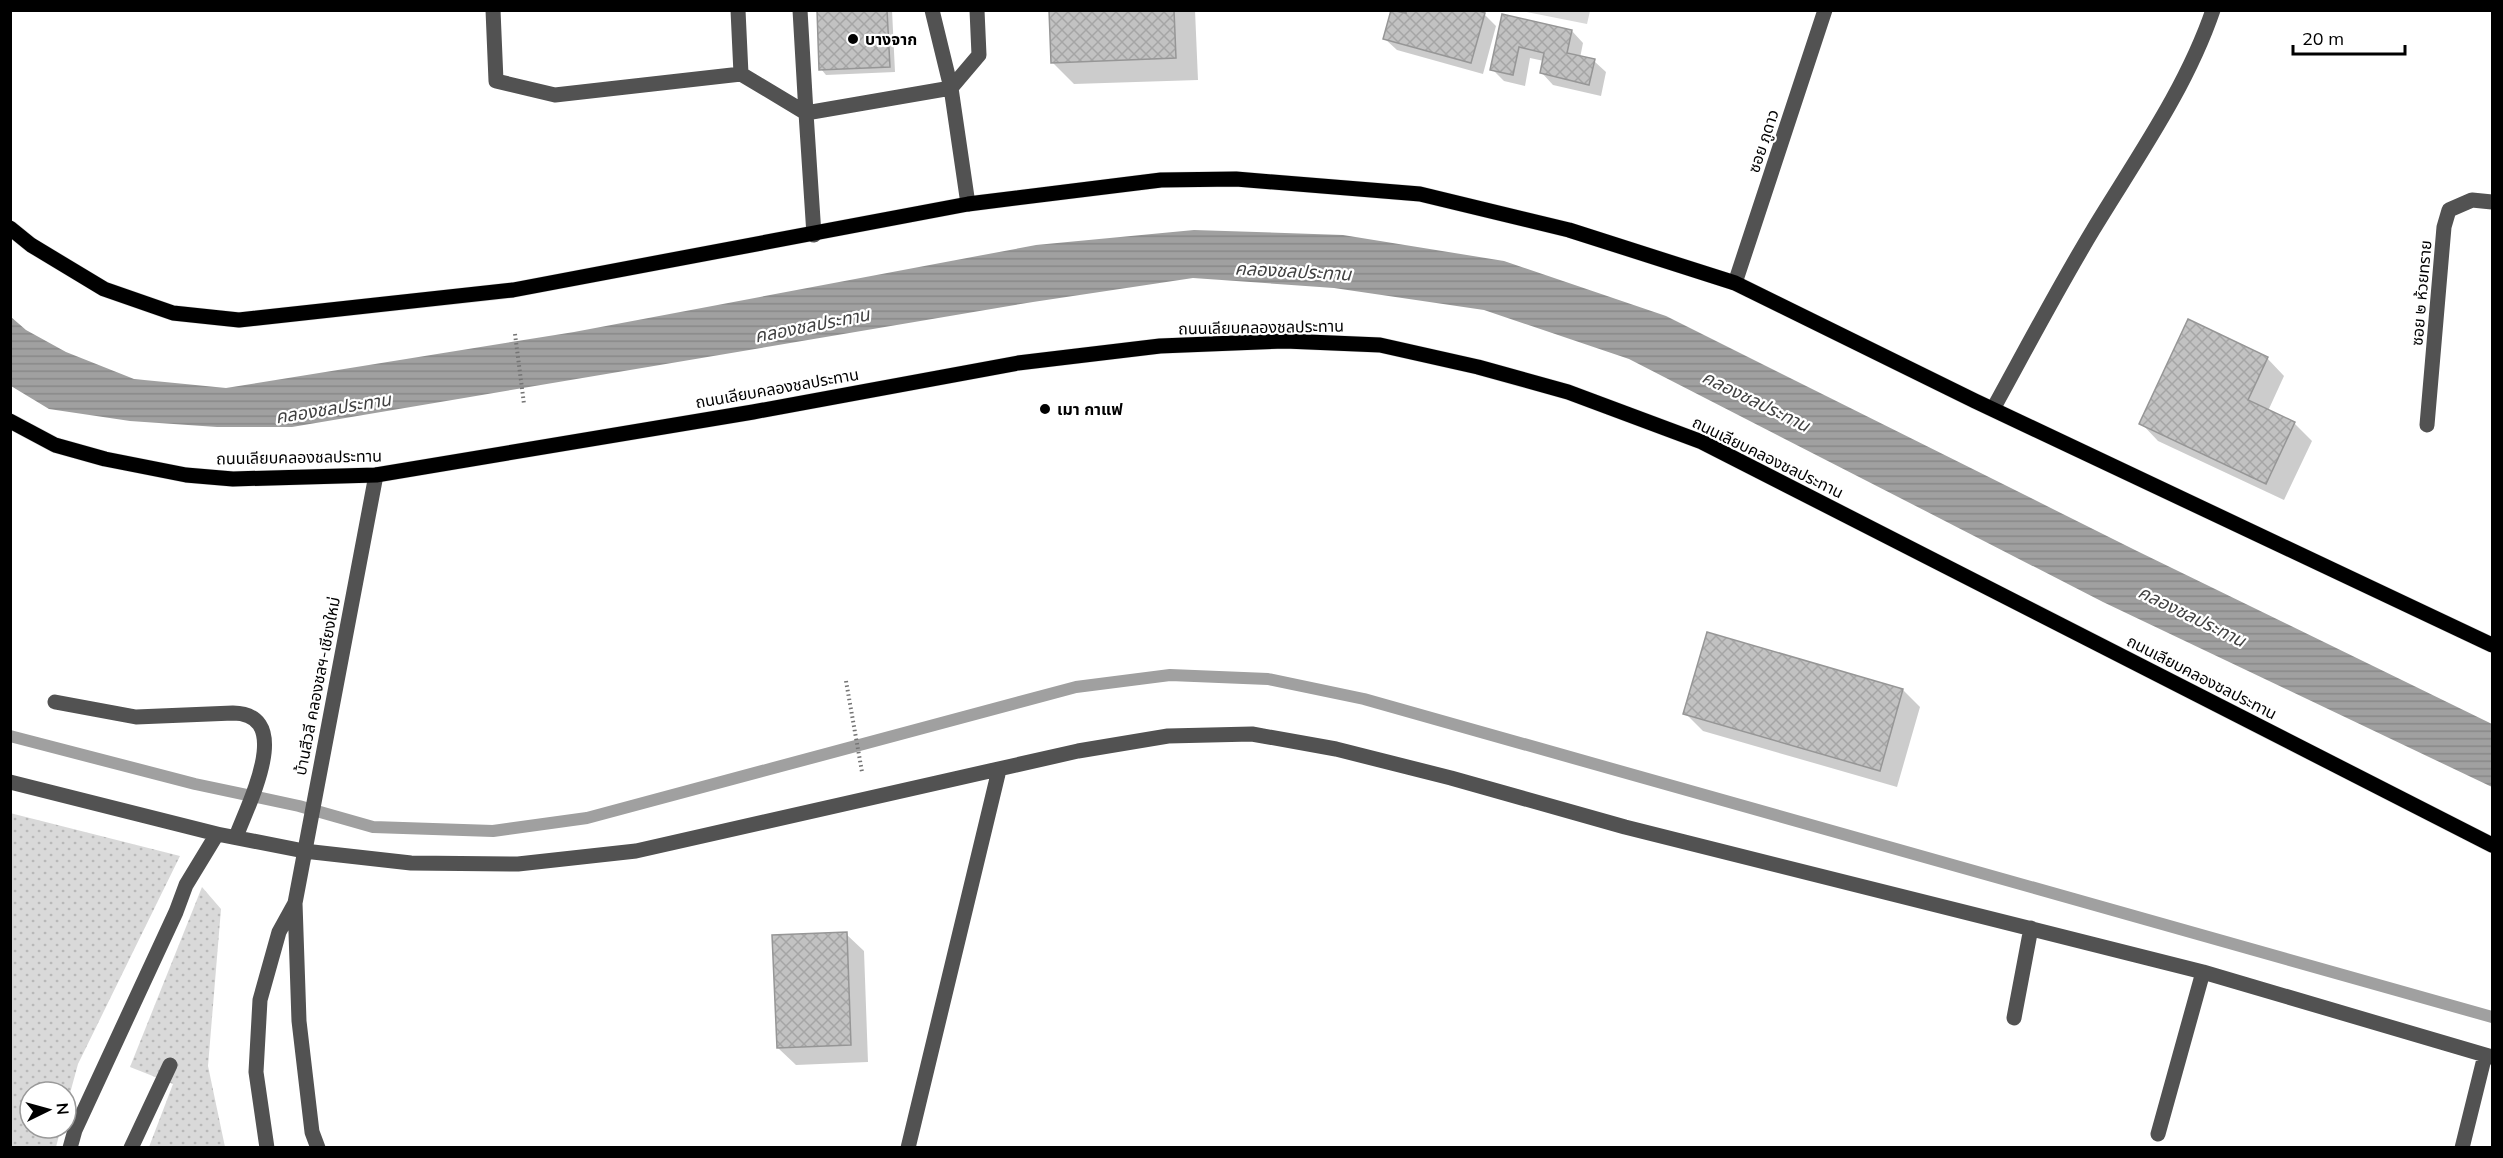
<svg xmlns="http://www.w3.org/2000/svg" width="2503" height="1158" viewBox="0 0 2503 1158" font-family="Mulish,'Noto Sans Thai',sans-serif">
<style>
.grass{fill:url(#grass-dots)}
.green{fill:#d9d9d9}
.water{fill:url(#water-rules)}
.shadow{fill:#0003}
.lines{fill:none;stroke-linecap:round;stroke-linejoin:round}
.stream{stroke:#a0a0a0;stroke-width:12}
.building{fill:url(#building-cross-hatch);stroke:#969696;stroke-width:1.5}
.major-casing{stroke:#dbdbdb;stroke-width:16}
.path{stroke:#747474;stroke-width:4;stroke-dasharray:1.5 3;stroke-linecap:butt}
.minor{stroke:#525252;stroke-width:15}
.major{stroke:#000;stroke-width:15}
.poi-dot{fill:#000;stroke:#fff;stroke-width:2}
.labels{text-anchor:middle;dominant-baseline:central;stroke-width:4.5;stroke-linejoin:round;paint-order:stroke}
.poi-label{font-size:16px;font-weight:bold;fill:#000;stroke:#fff;text-anchor:start}
.street-label{font-size:16px;fill:#000;stroke:#fff}
.water-label{font-size:18px;font-style:italic;fill:#414141;stroke:#fff}
</style>
<defs>
<pattern id="grass-dots" width="8" height="8" patternUnits="userSpaceOnUse" patternTransform="scale(1.5)"><rect width="8" height="8" fill="#d9d9d9"/><path d="M2 2h.1M6 6h.1" fill="none" stroke="#b8b8b8" stroke-width="1.8" stroke-linecap="round"/></pattern>
<pattern id="water-rules" width="6" height="5" patternUnits="userSpaceOnUse" patternTransform="scale(1.5)"><rect width="6" height="5" fill="#a0a0a0"/><path d="M0 2.5h6" fill="none" stroke="#888"/></pattern>
<pattern id="building-cross-hatch" width="8" height="8" patternUnits="userSpaceOnUse" patternTransform="scale(1.5)"><rect width="8" height="8" fill="#c2c2c2"/><path d="M0 0l8 8M0 8l8-8" fill="none" stroke="#a5a5a5"/></pattern>
</defs>
<rect width="100%" height="100%" fill="#fff"/>
<path class="grass" d="M10 813 180 856 78 1064 66 1108V1092H30V1128H61L56 1147H11Z
M202 887 221 909 208 1066 225 1147H149L173 1084 130 1067Z"/>
<path class="green" d="M1521 11H1590L1587 24Z"/>
<path class="water" d="M1194 230 1343 235 1504 261 1666 316 2137 551 2492 724V787L2103 602 1629 359 1484 310 1334 288 1193 278 1033 302 292 427H217L130 421 49 409 11 386V317L26 330 66 352 134 379 226 388 574 332 1036 245Z"/>
<path class="shadow" d="M818 10H892L895 72 826 75 821 69Z
M1050 10H1195L1198 80 1074 84 1052 62Z
M1484 14 1496 26 1483 74 1397 50 1385 39Z
M1503 16 1572 31 1583 43 1580 58 1594 61 1606 72 1601 96 1553 85 1542 73 1544 61 1530 58 1525 86 1504 81 1492 69Z
M2267 358 2284 376 2268 411 2294 423 2312 441 2284 500 2158 441 2141 423Z
M1903 690 1920 707 1897 787 1703 731 1685 713Z
M846 934 864 951 868 1062 796 1065 778 1048Z"/>
<g class="lines">
<path class="stream" d="M10 736 195 784 299 806 373 827 493 831 587 818 1076 687 1170 675 1268 679 1364 699 2492 1017"/>
</g>
<path class="building" d="M817 10H887L890 67 819 70Z
M1049 10H1174L1176 58 1051 63Z
M1391 10 1406 13V10H1476L1485 13 1471 63 1383 39Z
M1502 14 1572 30 1567 53 1595 59 1589 85 1540 73 1544 53 1519 47 1513 75 1490 70Z
M2188 319 2268 357 2248 400 2295 422 2266 484 2139 424Z
M1707 632 1903 689 1880 771 1683 714Z
M847 932 851 1045 777 1048 772 935Z"/>
<g class="lines">
<defs>
<path id="major" d="M10 228 31 245 104 289 173 313 239 320 513 290 968 204 1161 180 1236 179 1420 194 1569 230 1735 283 1975 401 2492 645
M10 421 55 445 105 459 186 475 233 479 376 475 753 412 1018 363 1160 346 1285 341 1380 345 1478 367 1568 392 1702 442 2492 845"/>
</defs>
<use href="#major" class="major-casing"/>
<path class="path" d="M515 334 524 404
M846 681 862 772"/>
<path class="minor" d="M493 10 496 81 555 95 741 74
M738 10 741 74 806 113 814 235
M800 10 806 113 951 88 979 55 977 10
M932 10 951 88 968 204
M1735 283 1825 10
M1993 409C2026 349 2058 288 2093 230 2136 159 2186 89 2213 10
M2427 425 2444 227 2449 210 2472 200 2492 202
M55 702 136 717 233 713C296 714 247 806 236 837
M10 782 217 834 304 851 411 863 518 864 636 851 1078 751 1168 736 1252 734 1336 749 1451 778 1625 827 2203 972 2492 1057
M2014 1018 2031 928
M2158 1134 2203 972
M70 1148 75 1130 176 912 186 885 217 834
M131 1148 170 1065
M267 1148 256 1072 260 1000 279 932 295 903
M318 1148 312 1132 299 1021 295 903 376 475
M908 1148 999 770
M2462 1148 2485 1055"/>
<use href="#major" class="major"/>
</g>
<g class="poi-dot">
<circle cx="853" cy="39" r="6"/>
<circle cx="1045" cy="409" r="6"/>
</g>
<g class="labels">
<g class="poi-label">
<text x="865" y="39">บางจาก</text>
<text x="1057" y="409">เมา กาแฟ</text>
</g>
<g class="street-label">
<text transform="translate(1763 141) rotate(-72)">ซอย ภูดาว</text>
<text transform="translate(2421 293) rotate(-85)">ซอย ๒ ห้วยทราย</text>
<text transform="translate(1261 327) rotate(-1)">ถนนเลียบคลองชลประทาน</text>
<text transform="translate(777 388) rotate(-10)">ถนนเลียบคลองชลประทาน</text>
<text transform="translate(299 457) rotate(-1)">ถนนเลียบคลองชลประทาน</text>
<text transform="translate(1768 457) rotate(26)">ถนนเลียบคลองชลประทาน</text>
<text transform="translate(2202 677) rotate(27)">ถนนเลียบคลองชลประทาน</text>
<text transform="translate(317 686) rotate(-79)">บ้านสีวลี คลองชลฯ-เชียงใหม่</text>
</g>
<g class="water-label">
<text transform="translate(1293 271) rotate(3)">คลองชลประทาน</text>
<text transform="translate(812 325) rotate(-11)">คลองชลประทาน</text>
<text transform="translate(1756 401) rotate(26)">คลองชลประทาน</text>
<text transform="translate(333 408) rotate(-9)">คลองชลประทาน</text>
<text transform="translate(2192 616) rotate(26)">คลองชลประทาน</text>
</g>
</g>
<rect width="2503" height="1158" fill="none" stroke="#000000" stroke-width="24"/>
<g transform="translate(48 1110) rotate(85)"><circle r="28" fill="#ffffff" stroke="#999999" stroke-width="1.5"/>
<path d="M0-4.5L10 22L0 15L-10 22Z" fill="#000000"/>
<text y="-9" font-size="16" font-weight="bold" text-anchor="middle" fill="#000000">N</text>
</g>
<path d="M2293 45v9h112v-9" fill="none" stroke="#000000" stroke-width="3"/>
<text x="2302" y="45" font-size="18" fill="#000000" stroke="#ffffff" stroke-width="4.5" paint-order="stroke">20 m</text>
</svg>
